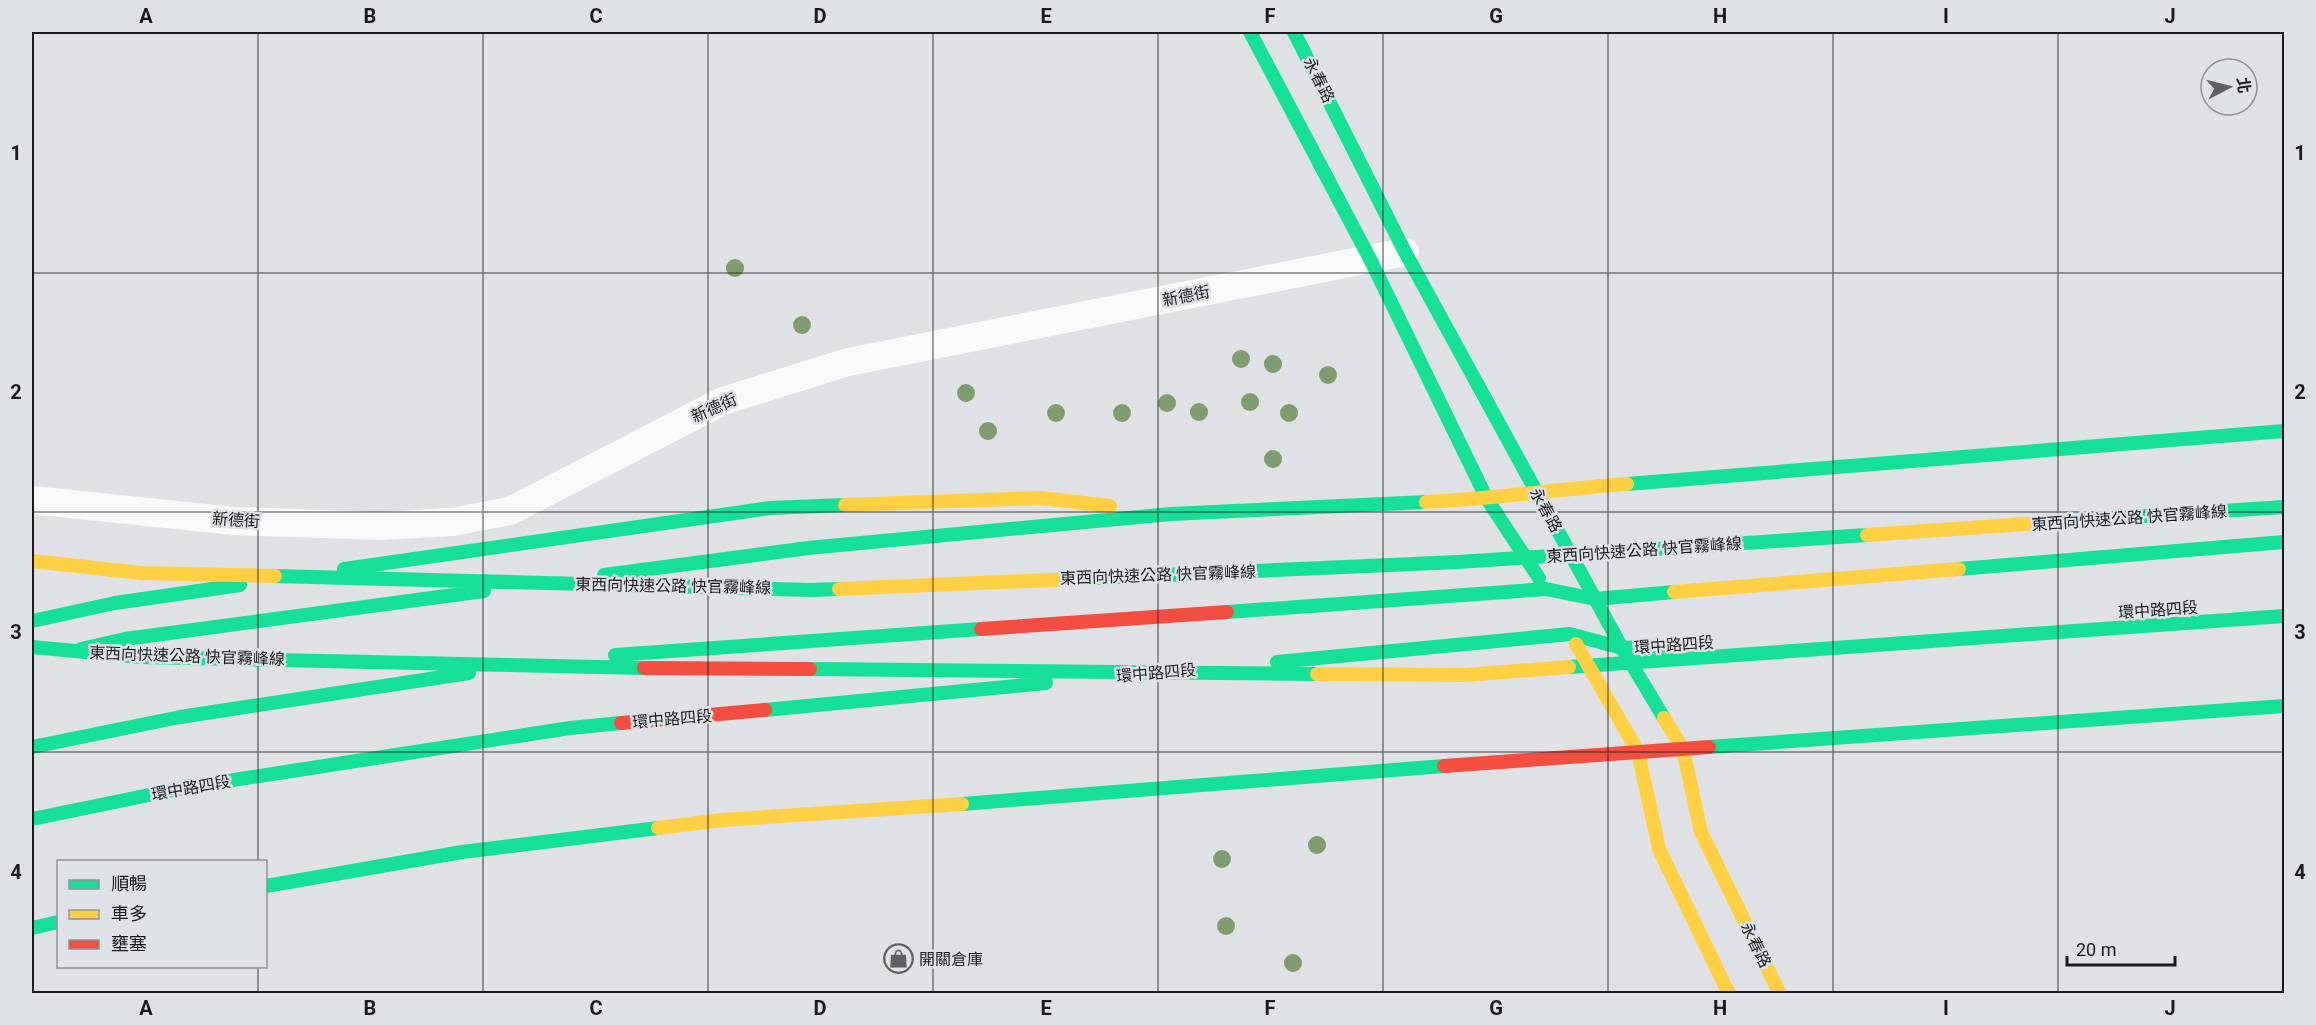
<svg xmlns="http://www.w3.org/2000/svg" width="2316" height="1025" viewBox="0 0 2316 1025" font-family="Roboto,'Noto Sans TC',sans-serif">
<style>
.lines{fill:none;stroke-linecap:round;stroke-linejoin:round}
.street{stroke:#fafafb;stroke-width:28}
.fast{stroke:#16e098;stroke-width:14}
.slow{stroke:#ffcf43;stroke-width:14}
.jam{stroke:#f24e42;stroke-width:14}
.tree{fill:#819b70}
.grid{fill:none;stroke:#1a1a1c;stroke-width:1.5;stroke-opacity:0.55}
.labels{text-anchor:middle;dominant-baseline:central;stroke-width:5;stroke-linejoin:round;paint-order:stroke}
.street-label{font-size:16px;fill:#1a1a1c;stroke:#dee1e5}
.poi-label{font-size:16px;fill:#1a1a1c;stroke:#dee1e5;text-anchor:start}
.neatline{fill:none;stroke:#1a1a1c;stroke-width:2}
.grid-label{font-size:20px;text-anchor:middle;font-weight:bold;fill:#1a1a1c}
</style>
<rect width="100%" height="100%" fill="#dfe1e4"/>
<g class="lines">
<path class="street" d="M32 500 234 521 381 526 452 522 510 511 723 401 848 362 1405 252"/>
<path class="fast" d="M1250 32 1370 259 1487 499 1539 578
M1294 32 1405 252 1622 648 1664 718
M1627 484 2284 431
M2113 518 2284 507
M344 569 770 508 845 505
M1959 569 2284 542
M604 575 808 548 1171 514 1426 502
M275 576 812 590 839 589
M1096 578 1458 562 1867 535
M1227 612 1546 589 1595 599 1674 592
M32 621 115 603 240 585
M32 647 140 657 644 668
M81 649 125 639 484 591
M615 655 981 629
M1277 662 1570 634 1622 648 1663 646
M1569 667 2284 616
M810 669 1317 674
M765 710 1046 683
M32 747 180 717 469 673
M1709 747 2284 706
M962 804 1444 766
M32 819 188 787 570 728 621 723
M266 886 462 852 658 828
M32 928 58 922"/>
<path class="slow" d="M1426 502C1493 499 1560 489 1627 484
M845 505 1040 498 1110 506
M1867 535 2113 518
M32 561 141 573 275 576
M839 589 1096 578
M1674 592 1959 569
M1576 644 1638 752 1659 849 1729 994
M1317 674 1464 675 1569 667
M1664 718 1683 749 1701 832 1780 994
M658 828 722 820 962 804"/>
<path class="jam" d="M981 629 1227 612
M644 668 810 669
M621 723 765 710
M1444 766 1709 747"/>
</g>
<g class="tree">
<circle cx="735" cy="268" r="9"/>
<circle cx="802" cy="325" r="9"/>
<circle cx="1241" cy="359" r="9"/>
<circle cx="1273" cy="364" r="9"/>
<circle cx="1328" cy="375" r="9"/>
<circle cx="966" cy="393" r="9"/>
<circle cx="1250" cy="402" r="9"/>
<circle cx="1167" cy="403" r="9"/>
<circle cx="1199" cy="412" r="9"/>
<circle cx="1056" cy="413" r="9"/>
<circle cx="1122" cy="413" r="9"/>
<circle cx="1289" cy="413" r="9"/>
<circle cx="988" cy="431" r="9"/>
<circle cx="1273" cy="459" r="9"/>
<circle cx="1317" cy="845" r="9"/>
<circle cx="1222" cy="859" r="9"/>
<circle cx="1226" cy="926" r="9"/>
<circle cx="1293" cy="963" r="9"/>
</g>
<path class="grid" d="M258 32V862M483 32V994M708 32V994M933 32V994M1158 32V994M1383 32V994M1608 32V994M1833 32V994M2058 32V994M32 273H2284M32 512H2284M32 752H2284M258 966V994"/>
<defs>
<symbol id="shop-ring" viewBox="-11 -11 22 22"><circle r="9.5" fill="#dee1e5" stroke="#5f6062" stroke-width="1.5"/><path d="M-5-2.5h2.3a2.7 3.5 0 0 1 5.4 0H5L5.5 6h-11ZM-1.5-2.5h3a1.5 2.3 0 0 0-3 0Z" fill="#5f6062"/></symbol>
</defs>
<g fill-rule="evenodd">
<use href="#shop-ring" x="882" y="942" width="33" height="33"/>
</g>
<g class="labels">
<g class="street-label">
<text transform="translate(1319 80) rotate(63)">永春路</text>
<text transform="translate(1186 296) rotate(-11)">新德街</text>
<text transform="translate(714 408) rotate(-24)">新德街</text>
<text transform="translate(1546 510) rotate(61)">永春路</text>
<text transform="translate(2129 518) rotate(-4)">東西向快速公路 快官霧峰線</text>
<text transform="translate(236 520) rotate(4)">新德街</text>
<text transform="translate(1644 550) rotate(-4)">東西向快速公路 快官霧峰線</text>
<text transform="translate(1158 575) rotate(-2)">東西向快速公路 快官霧峰線</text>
<text transform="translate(673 586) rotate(1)">東西向快速公路 快官霧峰線</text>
<text transform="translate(2158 610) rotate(-4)">環中路四段</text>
<text transform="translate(1674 645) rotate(-4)">環中路四段</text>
<text transform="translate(187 656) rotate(2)">東西向快速公路 快官霧峰線</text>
<text transform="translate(1156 673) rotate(-5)">環中路四段</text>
<text transform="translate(672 719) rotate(-5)">環中路四段</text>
<text transform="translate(191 788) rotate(-10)">環中路四段</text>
<text transform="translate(1756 945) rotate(64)">永春路</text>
</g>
<g class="poi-label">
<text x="919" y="959">開關倉庫</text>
</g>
</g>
<rect width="2316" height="1025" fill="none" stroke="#dee1e5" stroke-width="66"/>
<rect x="57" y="860" width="210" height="108" fill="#dee1e5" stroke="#909195" stroke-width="1.5"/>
<rect x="69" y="880" width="30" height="9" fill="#16e098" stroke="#909195" stroke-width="1.5"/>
<text x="111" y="890" font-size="18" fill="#1a1a1c">順暢</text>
<rect x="69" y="910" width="30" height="9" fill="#ffcf43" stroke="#909195" stroke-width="1.5"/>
<text x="111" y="920" font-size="18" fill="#1a1a1c">車多</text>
<rect x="69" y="940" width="30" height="9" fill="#f24e42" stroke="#909195" stroke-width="1.5"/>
<text x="111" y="950" font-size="18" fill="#1a1a1c">壅塞</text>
<g transform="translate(2229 87) rotate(83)"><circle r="28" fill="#dee1e5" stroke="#909195" stroke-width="1.5"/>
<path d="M0-4.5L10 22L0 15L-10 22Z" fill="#5f6062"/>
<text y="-9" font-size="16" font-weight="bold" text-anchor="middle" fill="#1a1a1c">北</text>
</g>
<path d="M2067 956v9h108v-9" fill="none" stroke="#1a1a1c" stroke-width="3"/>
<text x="2076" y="956" font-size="18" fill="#1a1a1c" stroke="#dee1e5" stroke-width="4.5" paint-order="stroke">20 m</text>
<rect x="33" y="33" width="2250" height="959" class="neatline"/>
<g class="grid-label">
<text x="146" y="23">A</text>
<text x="370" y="23">B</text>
<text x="596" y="23">C</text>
<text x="820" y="23">D</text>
<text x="1046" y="23">E</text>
<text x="1270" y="23">F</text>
<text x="1496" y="23">G</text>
<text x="1720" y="23">H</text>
<text x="1946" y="23">I</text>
<text x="2170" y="23">J</text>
<text x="16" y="160">1</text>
<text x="2300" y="160">1</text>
<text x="16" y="399">2</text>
<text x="2300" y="399">2</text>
<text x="16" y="639">3</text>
<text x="2300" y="639">3</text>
<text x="16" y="879">4</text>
<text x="2300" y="879">4</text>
<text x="146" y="1015">A</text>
<text x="370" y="1015">B</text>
<text x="596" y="1015">C</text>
<text x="820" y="1015">D</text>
<text x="1046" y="1015">E</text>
<text x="1270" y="1015">F</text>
<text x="1496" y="1015">G</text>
<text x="1720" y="1015">H</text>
<text x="1946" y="1015">I</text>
<text x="2170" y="1015">J</text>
</g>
</svg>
